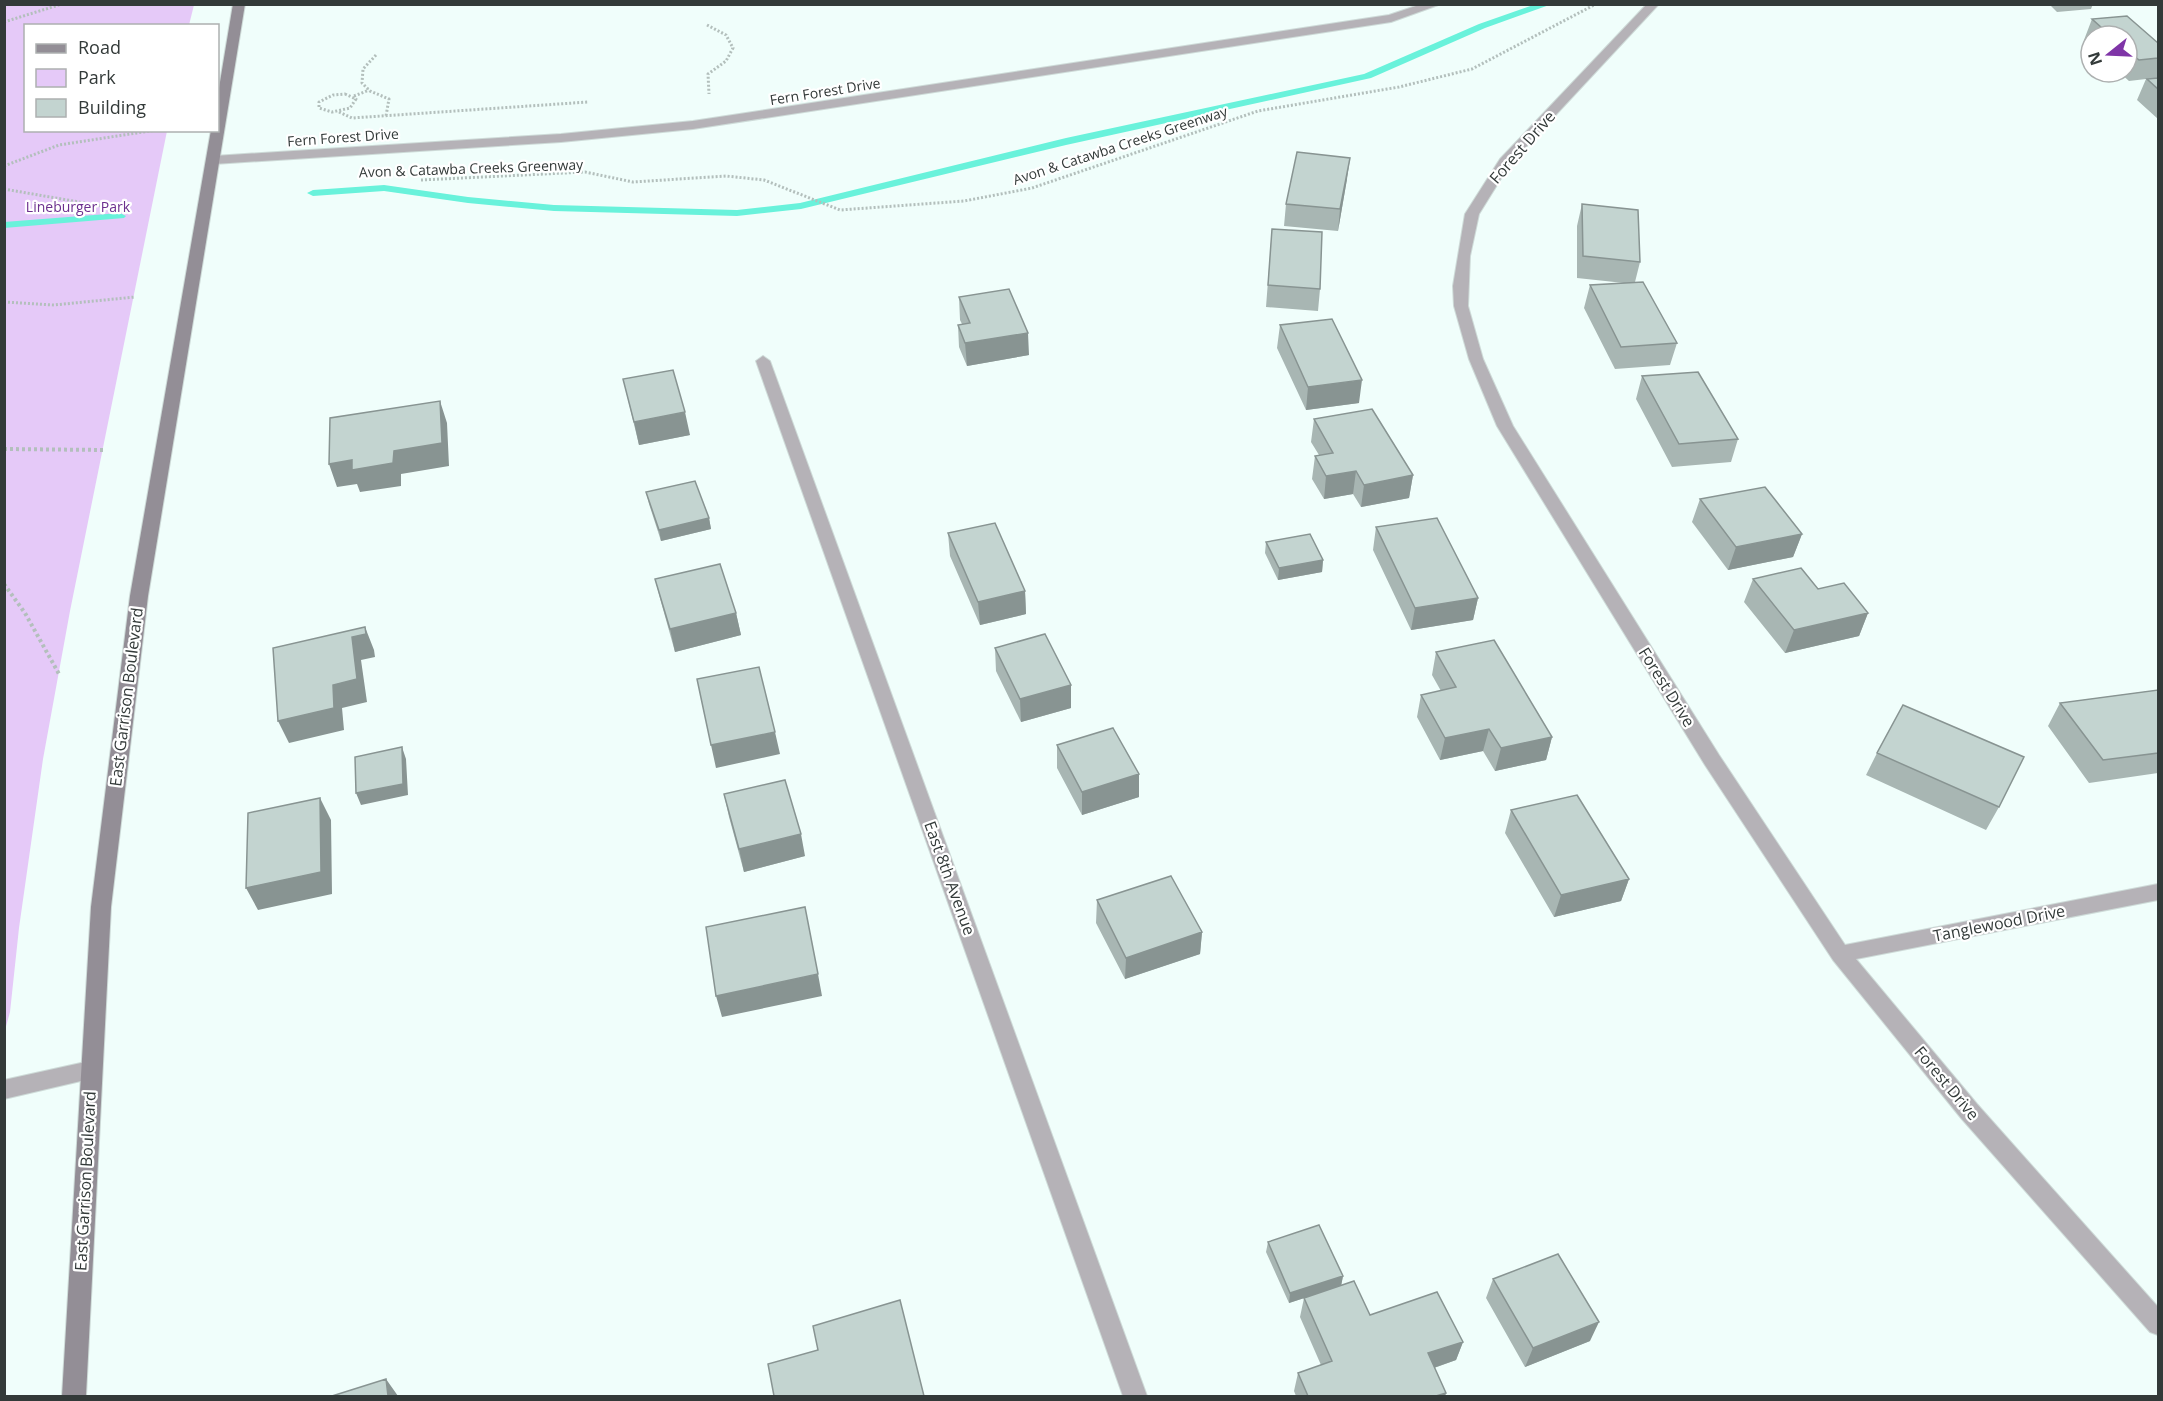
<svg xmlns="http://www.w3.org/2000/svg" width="2163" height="1401" viewBox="0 0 2163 1401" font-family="'Open Sans',sans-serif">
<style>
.green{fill:#e5c9f8}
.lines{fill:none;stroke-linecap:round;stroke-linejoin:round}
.stream{fill:#69f2db;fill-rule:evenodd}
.street-casing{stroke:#cedbd8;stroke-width:2}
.secondary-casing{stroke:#cedbd8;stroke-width:2}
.path-far1{stroke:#b3bfbc;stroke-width:3;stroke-dasharray:2 2;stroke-linecap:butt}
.path{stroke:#b3bfbc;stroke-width:4;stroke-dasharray:3 3;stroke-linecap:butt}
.street{fill:#b5b2b7;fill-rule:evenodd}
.secondary{fill:#938e96;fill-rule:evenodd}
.wall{fill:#a8b6b3}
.shaded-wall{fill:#889492}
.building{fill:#c3d4d0;stroke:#889492;stroke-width:1.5}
.labels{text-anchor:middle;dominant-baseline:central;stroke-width:4.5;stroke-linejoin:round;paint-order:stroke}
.far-street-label{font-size:14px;fill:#333a39;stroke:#fff}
.far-park-label{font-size:14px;fill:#6c2f8d;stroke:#fff}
.street-label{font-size:16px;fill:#333a39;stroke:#fff}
</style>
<rect width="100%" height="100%" fill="#f0fefb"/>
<path class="green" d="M5 4 194 5 189 25 26 26V130L167 131 70 611 43 759 19 928 10 1012 5 1030Z"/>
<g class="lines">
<path class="stream" d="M1536 4H1552L1485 28 1371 78 1066 145 801 209 737 216 554 211 468 203 384 191 313 196 307 193 313 190 384 185 468 197 554 205 737 210 800 203 1066 138 1364 74 1479 24Z
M120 213 126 216 124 218 4 228V222Z"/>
<defs>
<path id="street" d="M1422 4H1441L1391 22 693 129 561 142 214 164 207 160 214 156 561 134 693 121 1389 15Z
M1647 4H1659L1510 164 1479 214 1470 256 1468 306 1483 359 1513 426 1719 755 1845 945 2158 884V900L1856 959 1977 1104 2158 1307V1335L2150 1332 1961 1118 1833 960 1705 765 1497 426 1469 359 1454 306 1453 286 1465 214 1500 159Z
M763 356 770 361 1147 1396H1123L756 361Z
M90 1061 98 1063 101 1070 98 1077 4 1099V1080Z"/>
<path id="secondary" d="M233 4H245L148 596 111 907 86 1396H62L91 907 130 596 211 130H218V94Z"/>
</defs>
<use href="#street" class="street-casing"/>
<use href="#secondary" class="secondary-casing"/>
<path class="path-far1" d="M4 22 62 4
M707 25 726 35 733 48 726 61 708 74 709 94
M376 55 363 69 362 83 370 91 389 99 386 116
M345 94 356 99 350 108 332 112 319 108V102L333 95Z
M354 96 369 90
M339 112 352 118 588 102
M4 166 59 145 156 130
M421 180 585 172 633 182 726 176 764 180 840 210 964 201 1032 188 1258 111 1399 87 1472 69 1596 4
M4 189 119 209
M4 302 54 305 135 297"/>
<path class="path" d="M4 449 104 450
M4 584 25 613 59 674"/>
<use href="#street" class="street"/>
<use href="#secondary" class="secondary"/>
</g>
<path class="wall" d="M2049 4H2093L2091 9 2057 12Z
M2092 19 2158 43V119L2137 100 2146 79 2129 81 2119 72H2127V36H2091V47L2084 40Z
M1347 179 1338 231 1284 226 1286 204Z
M1582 204 1640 262 1635 282 1677 343 1670 365 1615 369 1584 308 1590 285 1624 283 1577 278V226Z
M1272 229 1320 289 1318 311 1266 307Z
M959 297 1029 355 967 366 959 347 958 325 962 324 960 320Z
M1280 325 1359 403 1306 410 1277 348Z
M1642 376 1738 439 1731 462 1672 467 1636 399Z
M623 379 690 435 639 445Z
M1314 419 1413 475 1409 498 1361 507 1353 494 1324 499 1312 479 1315 456 1319 455 1311 442Z
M646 492 709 518 711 529 661 541 649 504Z
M1700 499 1802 534 1793 557 1728 570 1692 522Z
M1376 527 1478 598 1473 620 1411 630 1373 550Z
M948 533 1025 591 1026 614 980 625 950 556Z
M1266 542 1323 560 1322 572 1278 580 1265 553Z
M655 579 736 613 741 635 675 652 661 602Z
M1753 579 1818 589 1868 613 1859 636 1785 653 1744 602Z
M995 648 1071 685V708L1021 722 996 671Z
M1436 652 1552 737 1546 760 1495 771 1483 751 1440 760 1417 717 1421 695 1441 691 1432 675Z
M2158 690V773L2089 783 2048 726 2060 703Z
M1057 745 1139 797 1082 815 1057 768Z
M1877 753 1999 807 1986 830 1866 775Z
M724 794 805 856 744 872 729 817Z
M1511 810 1629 879 1621 901 1554 917 1505 833Z
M1097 900 1202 932 1200 954 1125 979 1096 923Z
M1268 1242 1343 1276 1341 1286 1289 1303 1266 1252Z
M1493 1279 1590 1341 1525 1367 1486 1298Z
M1304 1298 1370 1315 1463 1342 1456 1360 1434 1368 1446 1393 1445 1396H1296L1294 1391 1298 1373 1321 1365 1300 1317Z"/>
<path class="shaded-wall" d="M1350 158 1347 179 1338 231 1340 209Z
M1028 333 1029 355 967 366 965 343Z
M1362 380 1359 403 1306 410 1308 387Z
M440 401 447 423 449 466 401 474V486L360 492 357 484 337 487 329 464 394 451Z
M685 412 690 435 639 445 634 422Z
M1356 471 1353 494 1324 499 1326 476Z
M1413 475 1409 498 1361 507 1364 485Z
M709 518 711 529 661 541 659 530Z
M1802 534 1793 557 1728 570 1736 547Z
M1323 560 1322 572 1278 580 1279 568Z
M1025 591 1026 614 980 625 978 602Z
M1478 598 1473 620 1411 630 1415 608Z
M736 613 741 635 675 652 670 629Z
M1868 613 1859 636 1785 653 1794 630Z
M365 627 374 650 375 657 361 660 367 702 342 708 344 730 289 743 278 721 333 685 352 637Z
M1071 685V708L1021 722 1020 699Z
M1489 729 1483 751 1440 760 1445 738Z
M775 732 780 754 716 768 711 745Z
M1552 737 1546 760 1495 771 1501 748Z
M402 747 406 759 408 795 361 805 356 793Z
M1139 774V797L1082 815V792Z
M320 798 331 820 332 894 258 910 246 888Z
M801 834 805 856 744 872 739 849Z
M1629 879 1621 901 1554 917 1561 895Z
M1202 932 1200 954 1125 979 1126 958Z
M818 974 822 996 722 1017 716 996Z
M1343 1276 1341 1286 1289 1303 1290 1293Z
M1599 1322 1590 1341 1525 1367 1533 1348Z
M1463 1342 1456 1360 1422 1372 1428 1353Z
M386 1379 398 1396H388Z
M1446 1393 1445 1396H1436Z"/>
<path class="building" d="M2127 16 2158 43V58L2139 60 2127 50V36H2111L2092 19Z
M2158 78V89L2147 79Z
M1297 152 1350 158 1340 209 1286 204Z
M1582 204 1638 210 1640 262 1583 256Z
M1272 229 1322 232 1320 289 1268 285Z
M1643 282 1677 343 1621 347 1590 285Z
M1009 289 1028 333 965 343 958 325 970 323 959 297Z
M1332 319 1362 380 1308 387 1280 325Z
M673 370 685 412 634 422 623 379Z
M1698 372 1738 439 1679 444 1642 376Z
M440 401 442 443 394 451 393 463 352 470V460L329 464 330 418Z
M1372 409 1413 475 1364 485 1356 471 1326 476 1315 456 1333 453 1314 419Z
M695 481 709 518 659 530 646 492Z
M1765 487 1802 534 1736 547 1700 499Z
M1437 518 1478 598 1415 608 1376 527Z
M995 523 1025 591 978 602 948 533Z
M1310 534 1323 560 1279 568 1266 542Z
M720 564 736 613 670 629 655 579Z
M1801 568 1818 589 1844 583 1868 613 1794 630 1753 579Z
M365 627 366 634 352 637 357 679 333 685 334 708 278 721 273 648Z
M1045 634 1071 685 1020 699 995 648Z
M1494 640 1552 737 1501 748 1489 729 1445 738 1421 695 1456 687 1436 652Z
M759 667 775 732 711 745 697 679Z
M2158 690V753L2103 760 2060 703Z
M1903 705 2024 757 1999 807 1877 753Z
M1113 728 1139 774 1082 792 1057 745Z
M402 747 403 784 356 793 355 757Z
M785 780 801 834 739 849 724 794Z
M1577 795 1629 879 1561 895 1511 810Z
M320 798 321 872 246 888 248 813Z
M1171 876 1202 932 1126 958 1097 900Z
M805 907 818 974 716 996 706 927Z
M1319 1225 1343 1276 1290 1293 1268 1242Z
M1558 1254 1599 1322 1533 1348 1493 1279Z
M1354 1281 1370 1315 1437 1292 1463 1342 1428 1353 1446 1393 1436 1396H1308L1298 1373 1332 1361 1304 1298Z
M900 1300 924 1396H774L768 1364 818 1350 813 1326Z
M386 1379 388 1396H332Z"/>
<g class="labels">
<g class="far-street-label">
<text transform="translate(825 91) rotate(-9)">Fern Forest Drive</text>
<text transform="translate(343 137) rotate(-4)">Fern Forest Drive</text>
<text transform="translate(1120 145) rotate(-18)">Avon &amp; Catawba Creeks Greenway</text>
<text transform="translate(471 168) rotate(-2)">Avon &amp; Catawba Creeks Greenway</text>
</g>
<g class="far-park-label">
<text x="78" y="206">Lineburger Park</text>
</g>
<g class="street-label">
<text transform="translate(1522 147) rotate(-49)">Forest Drive</text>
<text transform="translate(1667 687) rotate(58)">Forest Drive</text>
<text transform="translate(126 697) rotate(-83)">East Garrison Boulevard</text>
<text transform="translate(950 878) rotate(70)">East 8th Avenue</text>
<text transform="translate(1999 923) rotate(-11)">Tanglewood Drive</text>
<text transform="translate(1947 1083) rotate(50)">Forest Drive</text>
<text transform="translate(85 1181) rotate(-87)">East Garrison Boulevard</text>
</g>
</g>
<rect width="2163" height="1401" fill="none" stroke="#333a39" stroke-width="12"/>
<rect x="24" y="24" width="195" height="108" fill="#ffffff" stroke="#adb0b0" stroke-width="1.5"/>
<rect x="36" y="44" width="30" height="9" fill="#938e96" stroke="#adb0b0" stroke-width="1.5"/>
<text x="78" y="54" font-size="18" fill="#333a39">Road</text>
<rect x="36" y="69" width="30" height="18" fill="#e5c9f8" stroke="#adb0b0" stroke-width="1.5"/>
<text x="78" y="84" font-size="18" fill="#333a39">Park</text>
<rect x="36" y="99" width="30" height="18" fill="#c3d4d0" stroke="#adb0b0" stroke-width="1.5"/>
<text x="78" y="114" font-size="18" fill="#333a39">Building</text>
<g transform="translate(2109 54) rotate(252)"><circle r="28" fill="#ffffff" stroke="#adb0b0" stroke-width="1.5"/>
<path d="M0-4.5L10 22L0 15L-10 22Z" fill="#7f35a7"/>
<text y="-9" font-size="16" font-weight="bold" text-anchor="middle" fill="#333a39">N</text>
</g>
</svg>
